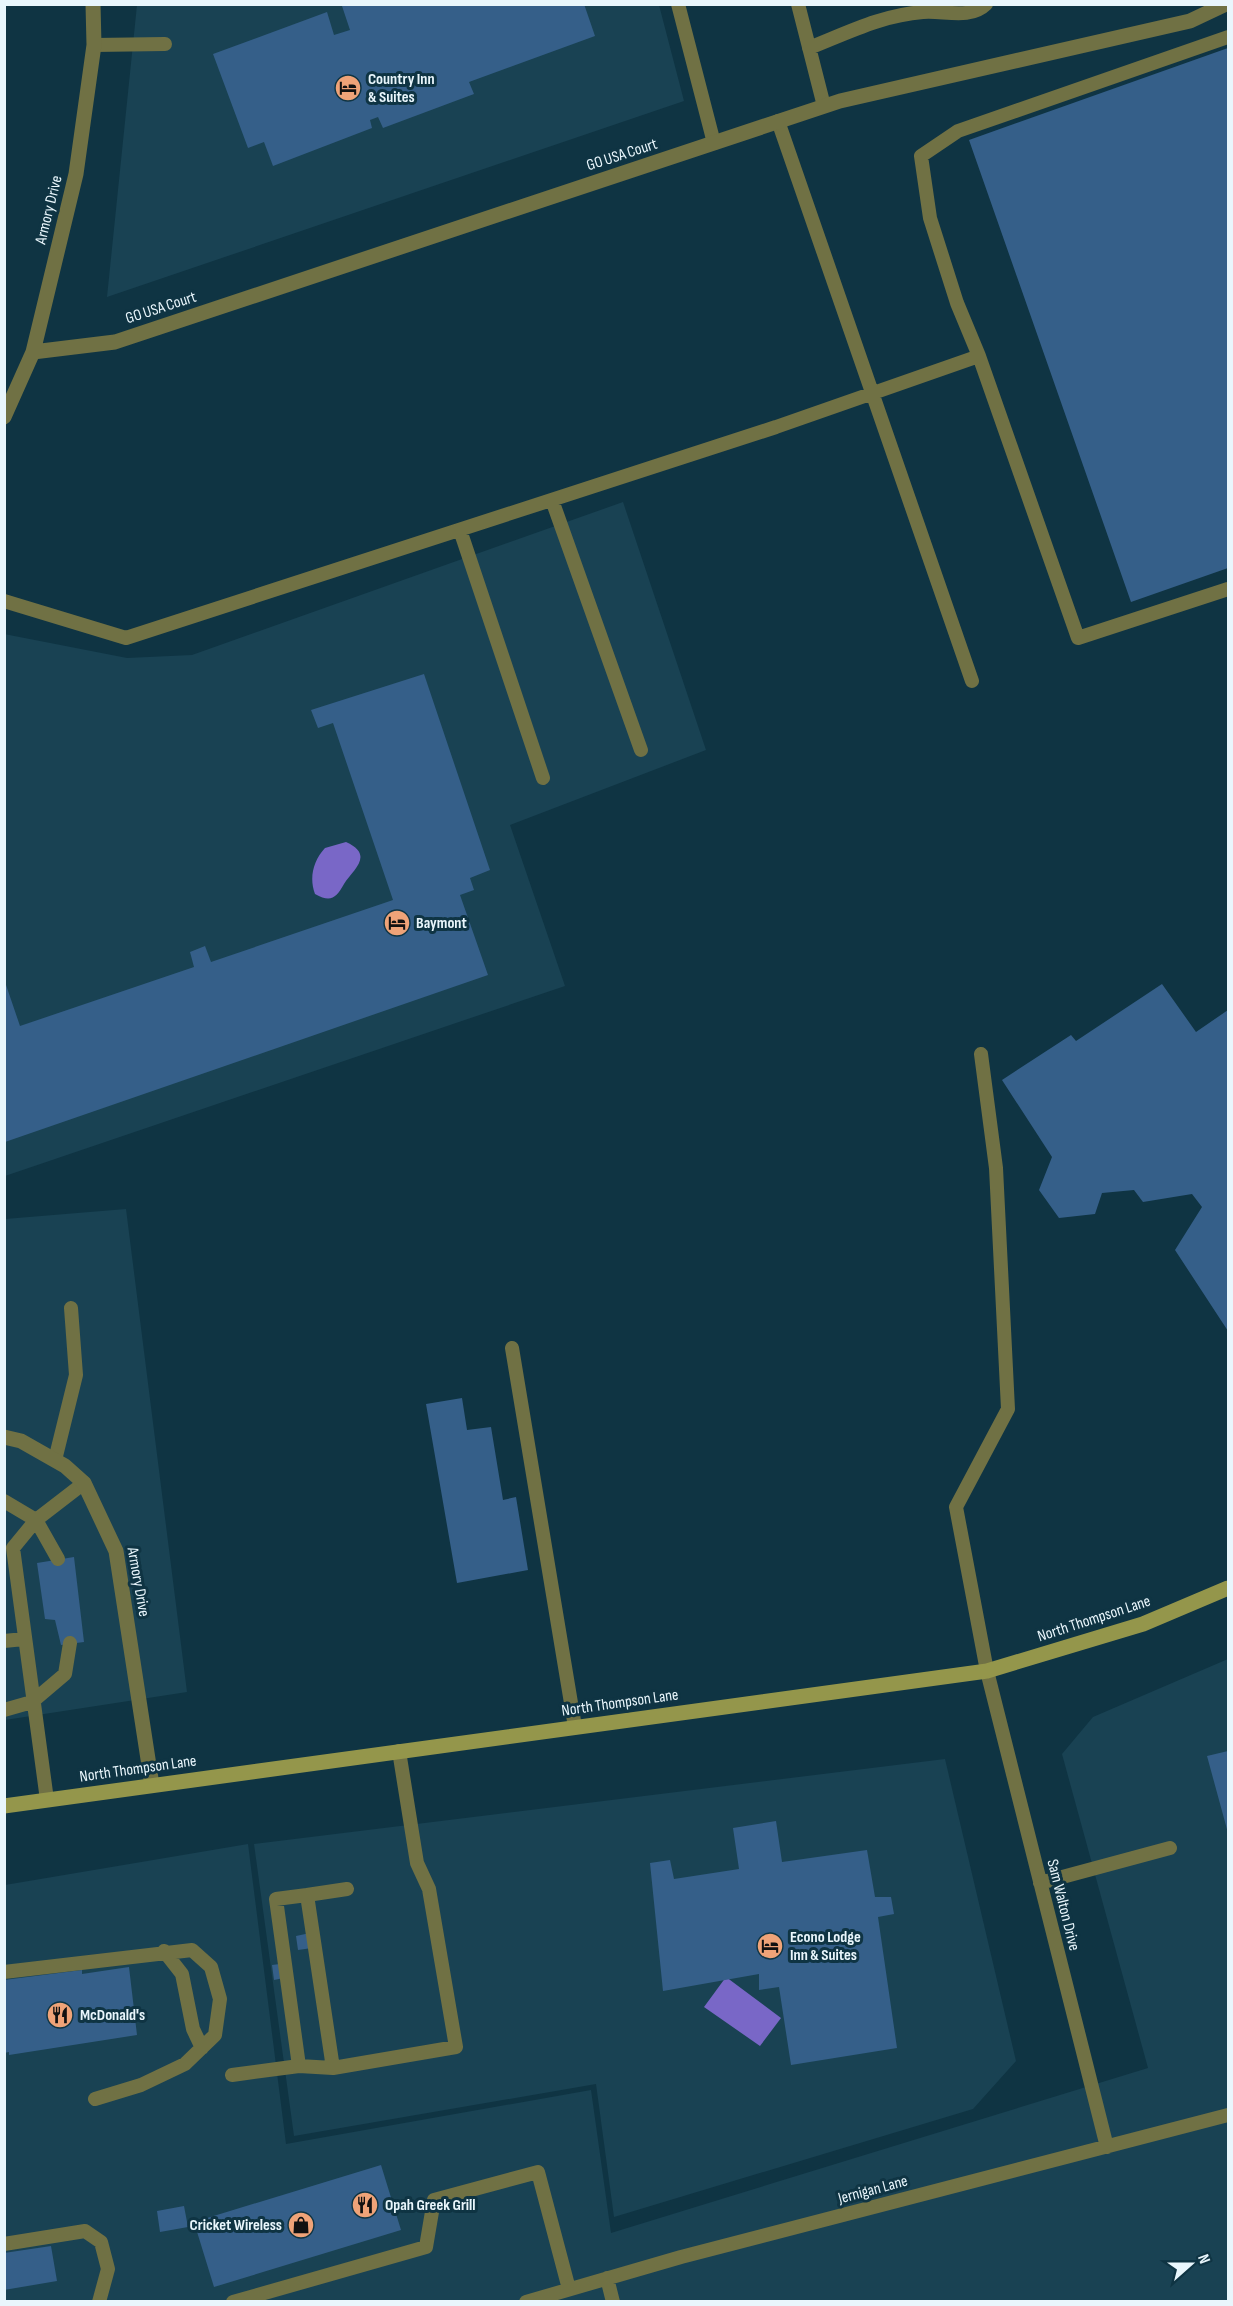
<svg xmlns="http://www.w3.org/2000/svg" width="1233" height="2306" viewBox="0 0 1233 2306" font-family="'Sofia Sans Condensed',sans-serif">
<style>
.built{fill:#194253}
.water{fill:#7967c7}
.building{fill:#355f89}
.lines{fill:none;stroke-linecap:round;stroke-linejoin:round}
.service{stroke:#707144;stroke-width:14}
.minor{stroke:#707144;stroke-width:15}
.secondary{stroke:#94964b;stroke-width:15}
.labels{text-anchor:middle;dominant-baseline:central;stroke-width:6;stroke-linejoin:round;paint-order:stroke}
.poi-label{font-size:16px;font-weight:bold;fill:#e9f6fc;stroke:#0f3443;text-anchor:start}
.street-label{font-size:16px;fill:#e9f6fc;stroke:#0f3443}
</style>
<rect width="100%" height="100%" fill="#0f3443"/>
<path class="built" d="M137 5H659L684 101 107 297Z
M623 502 706 750 510 825 565 986 5 1176 4 634 127 658 192 655Z
M126 1209 187 1692 5 1720V1219Z
M1228 1659V2301L5 2302V1885L248 1844 286 2144 591 2090 611 2233 1148 2068 1062 1754 1093 1717Z
M945 1759 1016 2061 973 2109 614 2217 596 2084 294 2136 254 1844Z"/>
<path class="water" d="M346 842C375 855 353 870 344 884 336 898 331 903 315 894 309 878 313 861 325 848Z
M726 1977 781 2018 760 2046 704 2007Z"/>
<path class="building" d="M346 4H584L595 36 469 82 474 94 383 128 378 117 370 120 372 128 273 166 264 142 248 148 213 54 327 12 334 35 350 30 342 6Z
M1228 48V568L1131 602 969 140Z
M424 674 490 870 470 878 474 890 460 895 488 975 5 1142V982L20 1026 194 967 190 952 205 946 211 962 393 900 333 723 318 728 311 710Z
M1162 984 1196 1032 1228 1010V1331L1175 1250 1202 1207 1192 1194 1143 1202 1134 1190 1102 1193 1095 1214 1059 1218 1039 1190 1052 1157 1002 1080 1071 1035 1076 1041Z
M462 1398 467 1430 491 1427 503 1500 516 1497 528 1570 457 1583 426 1404Z
M74 1557 84 1642 61 1645 55 1620 45 1619 37 1563Z
M1228 1751V1833L1207 1756Z
M776 1821 782 1862 867 1850 875 1897H891L894 1914 878 1917 897 2048 791 2065 779 1987 759 1990V1974L663 1991 650 1863 670 1860 674 1879 739 1869 733 1828Z
M310 1933 312 1948 298 1950 296 1936Z
M287 1963 289 1977 274 1980 272 1965Z
M129 1967 137 2035 9 2055V2052L4 2053V1980L82 1970V1974Z
M381 2165 401 2230 214 2287 194 2222Z
M184 2206 188 2227 160 2232 157 2211Z
M51 2246 57 2281 4 2290V2253Z"/>
<g class="lines">
<path class="service" d="M678 4 714 143
M798 4 824 106
M1228 37 958 131 921 156 930 218 957 303 979 356 1078 638 1228 589
M94 45 165 44
M809 48C847 33 882 15 923 12 943 10 970 20 986 4
M778 121 972 681
M552 500 641 750
M460 530 543 778
M4 601 126 638 776 427 979 356
M981 1054 996 1168 1008 1409 956 1507 987 1671 1107 2147
M512 1348 575 1727
M55 1460 76 1375 71 1308
M4 1501 36 1520 58 1559
M4 1641 24 1639
M4 1710 32 1702 65 1674 70 1643
M47 1800 13 1548 36 1520 84 1483
M1040 1883 1170 1848
M164 1951 182 1974 193 2029 202 2048
M4 1972 192 1950 211 1967 220 1999 215 2035 185 2064 141 2085 95 2099
M299 2066 276 1899 307 1895
M333 2068 307 1895 347 1889
M232 2075 299 2066 333 2068 456 2047 429 1889 417 1863 399 1751
M4 2244 85 2231 101 2242 108 2269 99 2302
M607 2278 613 2302
M233 2302 426 2247 434 2200 538 2172 569 2289
M526 2302 681 2257 1228 2115"/>
<path class="minor" d="M33 352 115 342 840 101 1190 21 1226 4
M4 417 33 352 76 174 94 45 93 4
M4 1437 21 1441 65 1466 84 1483 116 1551 152 1785"/>
<path class="secondary" d="M4 1806 987 1671 1143 1624 1228 1588"/>
</g>
<defs>
<symbol id="hotel-disc" viewBox="-11 -11 22 22"><circle r="9.5" fill="#efa378" stroke="#0f3443"/><path d="M-6-4.5h1.5V1H6V5H4.5V3h-9V5H-6ZM-4 0a1.8 1.8 0 1 1 3.6 0ZM.5 0V-2.5h3Q6-2.5 6 0Z" fill="#111"/></symbol>
<symbol id="restaurant-disc" viewBox="-11 -11 22 22"><circle r="9.5" fill="#efa378" stroke="#0f3443"/><path d="M-5-6h1v4h1v-4h1v4h1v-4h1v5L-1.5 .5V6h-2V.5L-5-1ZM5-6V6H3V1.5H1.5Q1.5-4 5-6Z" fill="#111"/></symbol>
<symbol id="shop-disc" viewBox="-11 -11 22 22"><circle r="9.5" fill="#efa378" stroke="#0f3443"/><path d="M-5-2.5h2.3a2.7 3.5 0 0 1 5.4 0H5L5.5 6h-11ZM-1.5-2.5h3a1.5 2.3 0 0 0-3 0Z" fill="#111"/></symbol>
</defs>
<g fill-rule="evenodd">
<use href="#hotel-disc" x="333" y="73" width="30" height="30"/>
<use href="#hotel-disc" x="382" y="908" width="30" height="30"/>
<use href="#hotel-disc" x="755" y="1931" width="30" height="30"/>
<use href="#restaurant-disc" x="45" y="2000" width="30" height="30"/>
<use href="#restaurant-disc" x="350" y="2190" width="30" height="30"/>
<use href="#shop-disc" x="286" y="2210" width="30" height="30"/>
</g>
<g class="labels">
<g class="poi-label">
<text x="368" y="79">Country Inn<tspan x="368" dy="18">&amp; Suites</tspan></text>
<text x="416" y="923">Baymont</text>
<text x="790" y="1937">Econo Lodge<tspan x="790" dy="18">Inn &amp; Suites</tspan></text>
<text x="80" y="2015">McDonald's</text>
<text x="385" y="2205">Opah Greek Grill</text>
<text x="282" y="2225" text-anchor="end">Cricket Wireless</text>
</g>
<g class="street-label">
<text transform="translate(622 155) rotate(-18)">GO USA Court</text>
<text transform="translate(49 210) rotate(-76)">Armory Drive</text>
<text transform="translate(161 308) rotate(-18)">GO USA Court</text>
<text transform="translate(138 1582) rotate(80)">Armory Drive</text>
<text transform="translate(1094 1619) rotate(-18)">North Thompson Lane</text>
<text transform="translate(620 1703) rotate(-8)">North Thompson Lane</text>
<text transform="translate(138 1769) rotate(-8)">North Thompson Lane</text>
<text transform="translate(1063 1905) rotate(76)">Sam Walton Drive</text>
<text transform="translate(873 2190) rotate(-15)">Jernigan Lane</text>
</g>
</g>
<rect width="1233" height="2306" fill="none" stroke="#e9f6fc" stroke-width="12"/>
<g transform="translate(1191 2264) rotate(69)" stroke="#0f3443" stroke-width="4.5" paint-order="stroke">
<path d="M0-4.5L10 22L0 15L-10 22Z" fill="#e9f6fc"/>
<text y="-9" font-size="16" font-weight="bold" text-anchor="middle" fill="#e9f6fc">N</text>
</g>
</svg>
